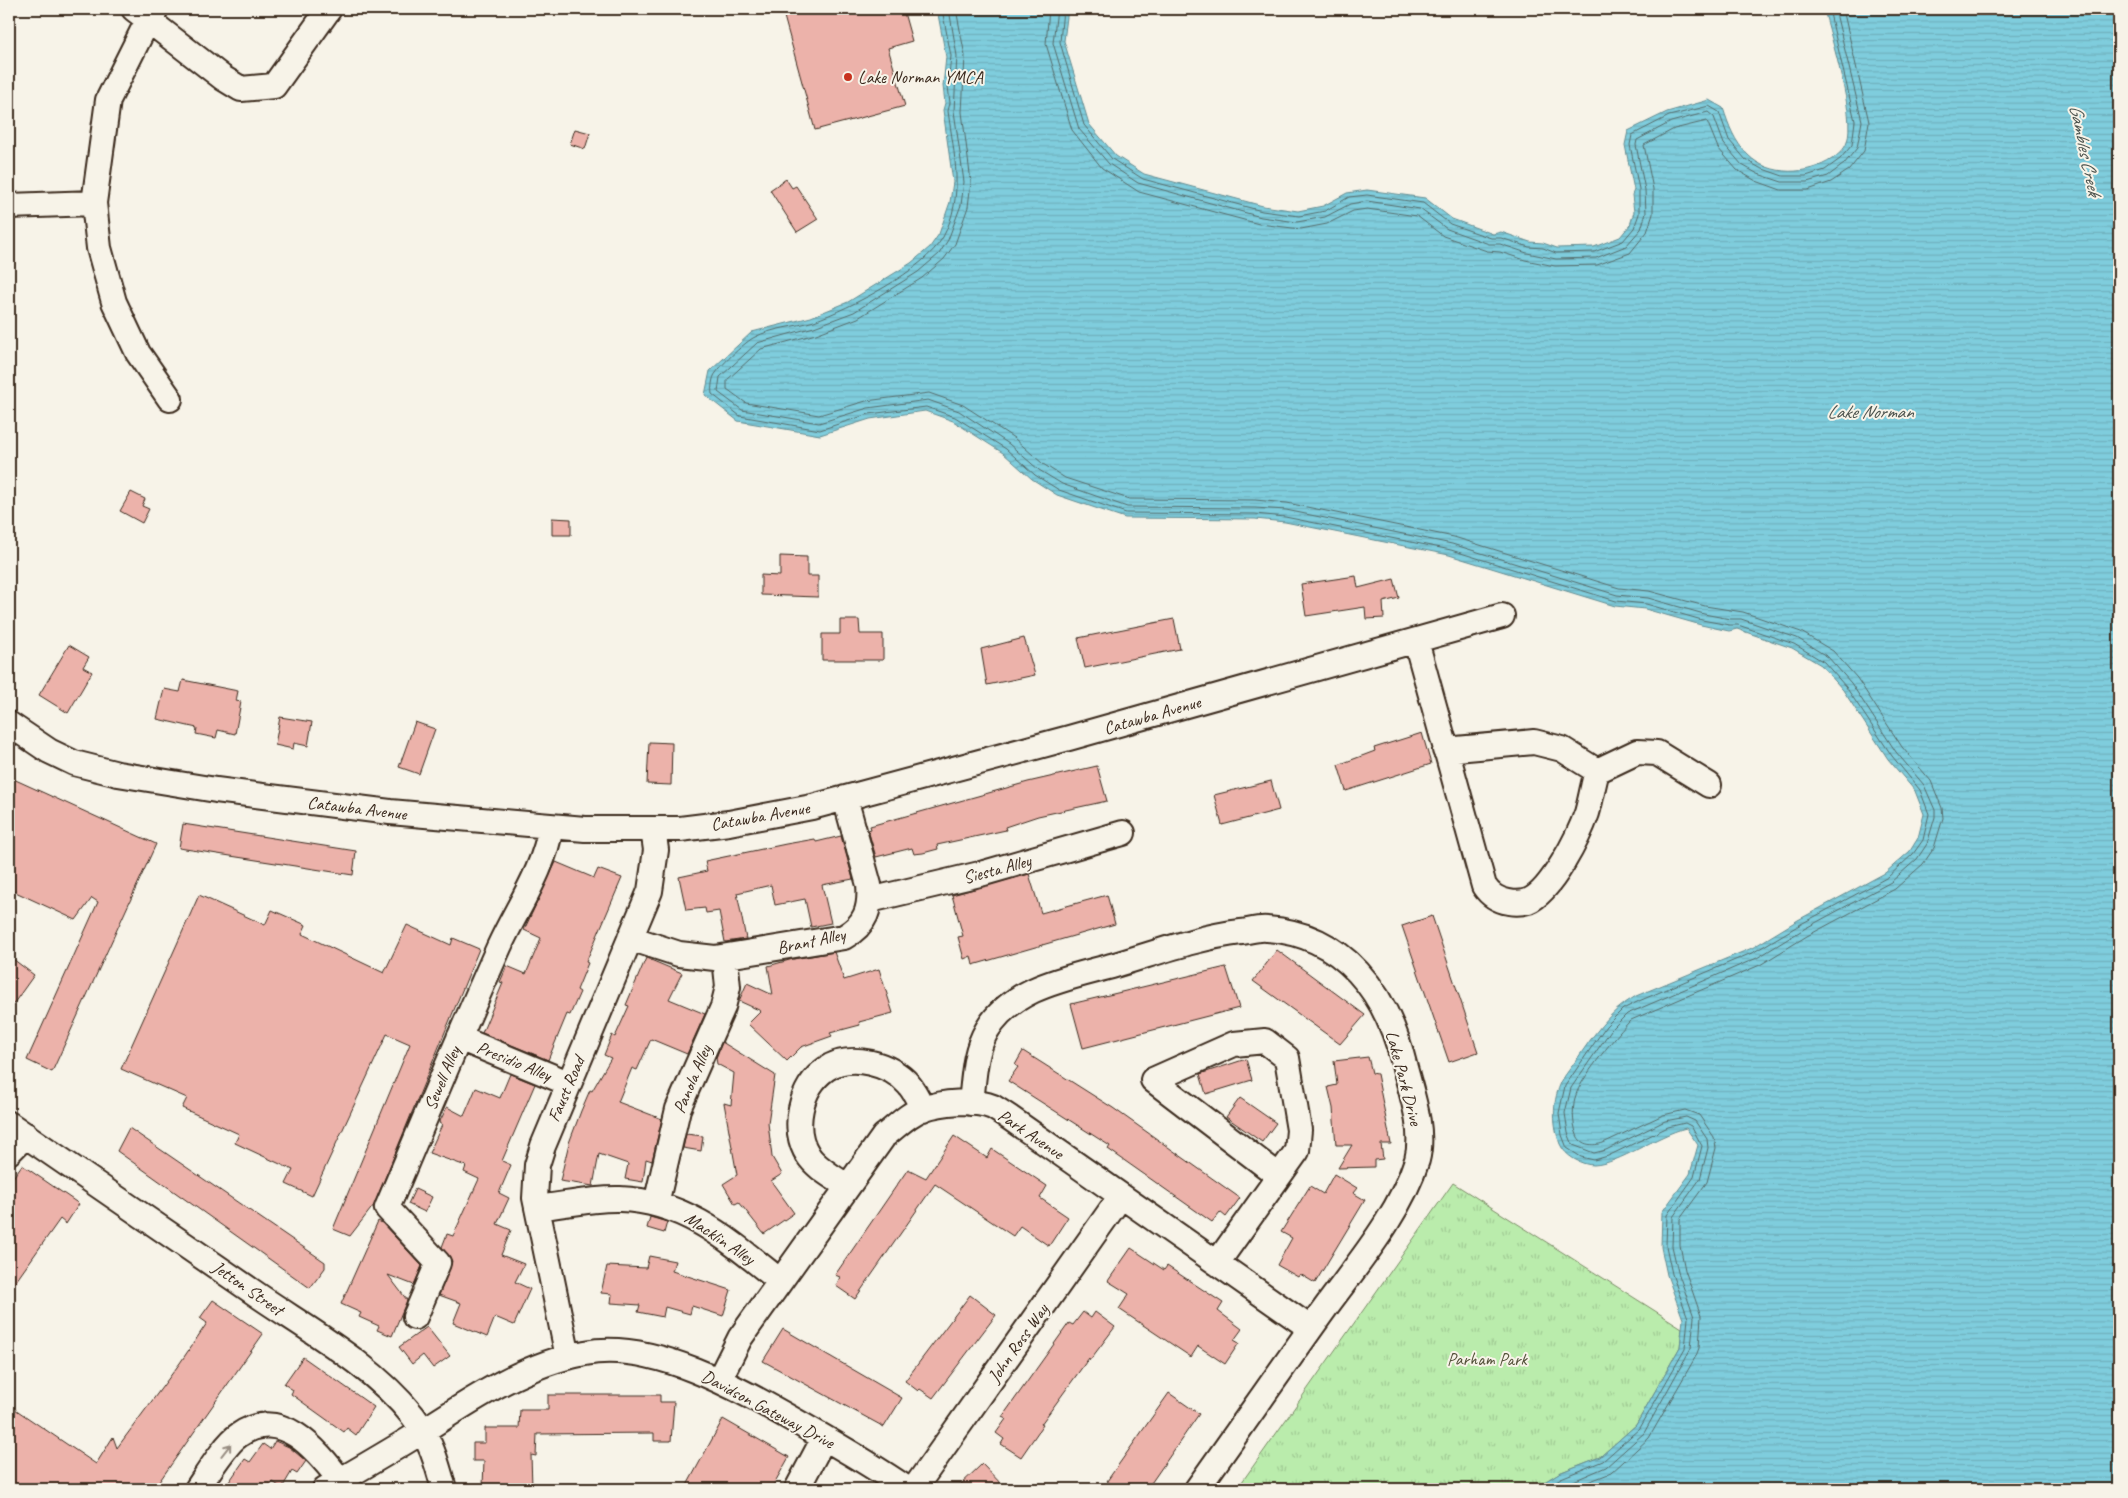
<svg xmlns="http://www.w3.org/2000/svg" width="2128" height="1498" viewBox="0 0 2128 1498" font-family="Caveat,sans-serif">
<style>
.grass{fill:url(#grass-tufts);stroke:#7a8b65}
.water{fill:url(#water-rules);stroke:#648c91}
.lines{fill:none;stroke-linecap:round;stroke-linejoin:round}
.shore{stroke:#566b6a;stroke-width:1}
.building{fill:#ecb2aa;stroke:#3b2a1e}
.minor-casing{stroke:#3b2a1e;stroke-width:28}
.minor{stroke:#f7f3e8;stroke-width:24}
.oneway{stroke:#998e83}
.poi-dot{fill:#c8321e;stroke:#f7f3e8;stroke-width:2}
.labels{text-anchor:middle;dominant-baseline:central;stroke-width:4;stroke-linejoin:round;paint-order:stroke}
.poi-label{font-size:18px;fill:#3b2a1e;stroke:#f7f3e8;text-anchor:start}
.street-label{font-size:18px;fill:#3b2a1e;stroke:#f7f3e8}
.park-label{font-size:18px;fill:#54513a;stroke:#f7f3e8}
.water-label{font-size:19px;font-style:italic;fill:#4c534e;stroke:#f7f3e8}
</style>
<defs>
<pattern id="grass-tufts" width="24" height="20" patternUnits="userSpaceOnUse" patternTransform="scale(1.25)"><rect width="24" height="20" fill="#baecac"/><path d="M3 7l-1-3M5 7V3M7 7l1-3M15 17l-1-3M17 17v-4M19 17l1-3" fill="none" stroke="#a1cb94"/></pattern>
<pattern id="water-rules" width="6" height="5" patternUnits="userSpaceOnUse" patternTransform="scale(1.25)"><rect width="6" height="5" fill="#7fcddd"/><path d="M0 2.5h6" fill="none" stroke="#6fb0bd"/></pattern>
</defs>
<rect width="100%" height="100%" fill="#f7f3e8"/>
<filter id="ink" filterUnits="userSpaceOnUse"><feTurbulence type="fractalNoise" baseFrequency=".02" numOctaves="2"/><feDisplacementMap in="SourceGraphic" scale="10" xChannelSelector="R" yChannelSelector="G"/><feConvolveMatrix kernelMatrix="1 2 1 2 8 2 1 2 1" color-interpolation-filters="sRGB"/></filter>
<g filter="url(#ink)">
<path class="grass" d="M1453 1183 1682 1328 1680 1347 1636 1425 1600 1457 1559 1473 1533 1489H1237Z"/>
<path class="water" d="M937 9H1068L1064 41 1089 124 1116 156 1144 174 1263 206 1298 211 1323 206 1347 193 1367 190 1425 198 1452 219 1493 234 1501 232 1530 242 1543 243 1557 248 1594 247 1620 237 1630 225 1634 212 1632 195 1634 190 1625 145 1628 131 1667 112 1709 100 1723 108C1729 126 1734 141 1748 155 1770 177 1808 175 1832 159 1838 155 1845 149 1847 142 1856 116 1831 39 1824 9H2119V1489H1533L1559 1473 1600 1457 1636 1425 1680 1347 1683 1319 1667 1275 1661 1247 1662 1212 1690 1174 1698 1145 1686 1128C1657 1135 1619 1164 1594 1165 1581 1165 1565 1156 1560 1144 1553 1126 1552 1103 1560 1085 1563 1077 1570 1069 1575 1062 1593 1036 1608 1012 1636 996L1752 948 1798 920 1885 873 1910 851 1918 838 1924 814 1915 791 1888 759 1843 690 1821 665 1792 648 1737 629 1729 631 1701 625 1645 609 1615 606 1449 555 1285 522 1255 519 1125 518 1057 495 1032 479 1003 453 953 421 925 411 870 419 820 435 738 421 705 395 710 371 752 332 811 317 848 302 911 263 930 247 939 234 950 202 953 182 943 110 945 103 943 86 946 57Z"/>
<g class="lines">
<path class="shore" d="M942 9 951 56 948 86 950 103 948 111C954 155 965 196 943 237 924 271 850 308 814 321 795 327 772 328 755 337 746 341 722 364 716 373 712 377 711 389 712 394L740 416 820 430 869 414 926 407 955 417 1006 449 1035 475 1059 490 1126 513 1255 514 1285 517 1451 550 1616 601 1646 604 1702 620 1729 625H1738L1794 644 1824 662 1846 687 1892 756 1920 790 1929 814 1923 840 1913 854 1888 877 1801 924 1754 952 1639 1001 1623 1009 1606 1026 1565 1086 1559 1113 1562 1135 1567 1148 1581 1157 1594 1160 1608 1156 1668 1127 1685 1123 1691 1126 1702 1146 1694 1177 1667 1215 1666 1246 1672 1274 1688 1318 1685 1349 1640 1428 1603 1461 1561 1478 1543 1489
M949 9 957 56 954 111 964 182 961 205 948 240 939 254 918 272 854 312 814 327 757 343 720 377 718 392 742 410 819 423 868 408 928 400 959 411 1009 444 1039 470 1062 484 1127 507 1255 508 1286 510 1452 544 1617 595 1648 598 1704 614 1730 619H1741L1797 638 1828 657 1851 683 1896 752 1924 785 1935 810V817L1927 844 1917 859 1891 882 1804 929 1757 958 1627 1014 1611 1030 1571 1088 1565 1113 1568 1133 1573 1145 1594 1153 1606 1150 1665 1121 1686 1117 1695 1121 1707 1139 1708 1148 1700 1179 1673 1217 1672 1246 1678 1272 1694 1317 1691 1348 1644 1433 1606 1467 1555 1489
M956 9 965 56 962 112 971 182 968 207 955 244 944 259 922 278 858 318 816 334 761 349 727 380V389L746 403 819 415 866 401 929 393 963 405 1014 438 1043 464 1065 478 1129 499 1255 500 1287 503 1454 537 1619 588 1649 591 1705 606 1743 612 1801 632 1833 651 1857 678 1902 747 1931 781 1942 808 1943 818 1934 848 1923 864 1895 889 1807 936 1760 965 1631 1020C1617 1034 1584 1075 1577 1092 1572 1105 1572 1122 1577 1135 1581 1146 1594 1146 1603 1143L1663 1115 1685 1110 1699 1115 1714 1137 1716 1148 1707 1182 1680 1219V1245L1685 1270 1701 1316 1699 1348 1696 1356 1649 1438 1611 1473 1570 1489
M1049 9 1046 44 1072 130 1102 168 1139 192 1259 224 1301 229 1327 224 1353 211 1367 209 1417 216 1443 236 1487 251 1500 252 1525 260 1555 266 1597 265 1630 253 1647 232 1653 214V189L1644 145 1674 129 1707 121 1718 148 1737 170 1756 181 1781 190H1808L1831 182 1849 170 1864 151 1869 122 1843 9
M1057 9 1053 43 1079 129 1109 164 1138 183 1261 217 1297 222 1325 217 1350 204 1367 201 1420 209 1447 229 1489 244H1500L1527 253 1556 259 1596 258 1626 246 1641 229 1646 213 1645 190 1636 145 1637 140 1671 122 1708 112 1714 117 1724 144 1742 165 1758 174 1782 182H1807L1828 176 1844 164 1857 148 1862 121 1835 9
M1063 9 1060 42 1084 125 1112 159 1143 179 1262 211 1299 216 1325 211 1349 197 1367 195 1423 203 1450 224 1491 238H1501L1529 247 1543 248 1556 253 1594 252 1623 241 1634 228 1639 214V189L1630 145 1632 135 1669 116 1709 106 1719 112 1729 140 1746 160 1760 168 1783 176H1806L1825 170 1840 159 1852 145 1855 121 1829 9"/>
</g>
<path class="building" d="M782 9H903L912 41 888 48 905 106 815 130Z
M575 129 590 133 585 149 570 144Z
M786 179 792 188 796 186 818 219 797 232 770 190Z
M131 492 145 499 142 506 149 509 142 523 120 511Z
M552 518 571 519V535H552Z
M780 556 807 557V576H818V597L761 595V575L780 576Z
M1356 576 1358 588 1394 579 1399 598 1383 602 1384 618 1366 619 1365 607 1306 616 1301 584Z
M1174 619 1180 649 1085 668 1078 638Z
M840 620H859L860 634H883V660H822V634H840Z
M1024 638 1035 675 987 685 981 649Z
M69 645 89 657 83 667 92 672 68 713 39 695Z
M183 680 238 691 236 701 241 702 235 734 218 730 216 738 196 734 197 728 157 719 164 689 180 692Z
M280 717 312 722 308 746 294 743 293 749 275 745Z
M415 722 435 729 419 774 399 767Z
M1422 733 1431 764 1346 791 1338 765 1375 751 1374 748Z
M649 742 672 743 671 785 647 784Z
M1097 766 1107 801 1038 816 1005 827 1006 830 937 845 938 849 923 853 914 854 912 848 876 857 868 830 871 829 870 826 1028 782Z
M9 777 156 844 52 1072 27 1060 98 902 92 898 76 920 9 889Z
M1271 781 1279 810 1222 825 1214 795Z
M183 824 356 851 353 875 179 848Z
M841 836 853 879 822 885 831 923 811 927 805 899 775 905 771 885 737 893 746 939 725 942 719 911 706 913 705 908 686 910 679 877 707 871 705 861 786 844 815 839 816 842Z
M556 862 594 878 598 869 622 878 586 962 588 963 577 990 580 992 570 1015 567 1014 548 1060 482 1033 503 983 500 982 507 966 526 974 541 938 524 930Z
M1029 874 1041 913 1107 895 1115 924 973 965 971 956 964 959 958 937 963 936 952 895Z
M199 895 265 925 272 910 306 925 302 934 384 973 407 925 451 945 453 938 479 949 374 1205 350 1236 333 1229 410 1044 387 1034 312 1196 286 1184 293 1170 235 1143 239 1134 182 1108 187 1098 121 1069Z
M1432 916 1478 1052 1449 1062 1402 926Z
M1277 950 1365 1015 1340 1044 1253 981Z
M834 952 844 980 879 969 893 1013 859 1022 860 1025 830 1033 832 1036 801 1047 787 1061 748 1024 761 1011 739 1001 747 983 773 995 768 966 793 959Z
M9 956 34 975 9 1010Z
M646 958 682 973 669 999 705 1014 687 1054 651 1039 637 1070 632 1068 618 1102 662 1119 652 1161 646 1159 643 1182 625 1179 628 1164 599 1154 593 1186 560 1181 569 1143 581 1111 590 1090 592 1091 611 1058 604 1055 612 1035 615 1037 629 1006 626 1005Z
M1226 967 1239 1008 1083 1048 1071 1004Z
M722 1042 775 1075 768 1123 772 1157 782 1174 771 1181 794 1213 764 1234 739 1202 735 1204 723 1184 737 1175 724 1103 731 1105 734 1073 717 1064 716 1058Z
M1023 1051 1113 1108 1240 1198 1226 1217 1220 1212 1212 1222 1108 1149 1110 1146 1008 1081 1018 1067 1015 1065Z
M1368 1057 1372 1073 1377 1074 1391 1144H1381L1383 1159 1374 1160V1167L1338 1168 1352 1145H1336L1333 1108 1328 1087 1337 1085 1334 1061Z
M1246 1059 1252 1080 1206 1094 1200 1074Z
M510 1074 535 1084 502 1161 511 1165 499 1193 509 1198 497 1224 511 1230 501 1255 524 1264 515 1282 530 1289 514 1325 495 1317 487 1337 453 1323 461 1303 439 1295 452 1261 442 1247 447 1234 453 1236 479 1179 464 1172 466 1166 429 1153 442 1125 439 1123 447 1107 464 1116 476 1088 500 1098Z
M1240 1098 1276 1123 1262 1142 1226 1117Z
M129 1128 325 1262V1268L310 1288 117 1151Z
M686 1134 703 1136 701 1151 683 1148Z
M954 1136 987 1158 992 1149 1047 1186 1040 1198 1068 1217 1049 1246 1020 1226 1013 1236 935 1184 855 1299 836 1286 840 1277 835 1275 908 1169 926 1178Z
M22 1165 79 1204 66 1224 60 1219 9 1291V1183Z
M1334 1174 1357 1188 1353 1193 1365 1200 1315 1283 1300 1274 1298 1277 1277 1265 1292 1238 1281 1232 1310 1186 1323 1194Z
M415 1189 432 1197 425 1212 408 1204Z
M650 1217 667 1222 664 1233 647 1228Z
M378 1221 382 1223 422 1266 414 1285 388 1275 407 1300 392 1336 377 1330 379 1326 359 1317 361 1313 341 1304Z
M1131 1248 1164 1270 1167 1266 1223 1303 1218 1311 1242 1329 1234 1340 1239 1343 1225 1364 1198 1346 1191 1357 1119 1309 1129 1294 1108 1281Z
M649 1256 675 1261 672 1271 731 1290 723 1316 692 1306 690 1314 665 1307 663 1317 638 1312 640 1305 611 1303 612 1294 601 1293 607 1266 646 1268Z
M970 1295 996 1315 933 1398 920 1389 918 1391 905 1381Z
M213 1300 263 1334 154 1489H9V1405L96 1464 113 1437 117 1448 180 1363 207 1323 200 1318Z
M1083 1312 1091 1318 1095 1312 1115 1327 1090 1360 1089 1358 1041 1424 1043 1425 1021 1457 1001 1444 1004 1439 996 1433 1006 1419 1002 1417 1069 1323 1073 1325Z
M427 1327 450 1356 433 1368 423 1355 412 1364 399 1347Z
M783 1329 902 1398 884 1427 763 1361Z
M303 1357 374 1407 356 1435 347 1428 344 1432 291 1394 293 1390 284 1384Z
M1169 1393 1199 1414 1147 1489H1117L1107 1481Z
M548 1395H660V1402H674L671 1441H654V1433L537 1434 536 1456 531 1455 532 1487 483 1486 484 1461H473V1443H485V1428H519L520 1410H548Z
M723 1419 789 1457 771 1489H685Z
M275 1441 289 1447 306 1461 297 1474 292 1471 282 1488 273 1482 268 1489H224L245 1459 250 1462 263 1444 270 1449Z
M982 1464 1006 1489H956Z"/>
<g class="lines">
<defs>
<path id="minor" d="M134 9 223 78 241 89 274 86 329 9
M156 9 148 20 108 100 94 203 99 248 114 302 138 353 170 399
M9 206 94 203
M1416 641 1484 886C1490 895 1497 900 1509 902 1514 903 1522 903 1528 901 1551 892 1579 836 1587 813 1591 799 1593 785 1597 771L1562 749 1534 742 1445 750
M9 724 49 751 74 763 118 774 216 790 390 812 585 829H680L729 823 812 807 1069 738 1502 616
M1597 771 1637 752 1657 753 1709 785
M870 900 984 873 1123 833
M630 938 679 954 715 958 844 937C866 925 871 908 869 885L845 798
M459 1038 568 1083
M971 1103C974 1078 974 1052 987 1030 1013 986 1070 978 1115 965 1156 953 1198 937 1241 932 1249 931 1259 928 1267 929 1344 934 1387 994 1404 1064 1411 1092 1425 1130 1417 1160 1400 1214 1359 1262 1326 1307 1282 1368 1240 1429 1197 1489
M9 1124C93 1182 178 1240 262 1298 314 1333 374 1367 413 1416 430 1438 437 1463 444 1489
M9 1152 26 1135
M846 1186C834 1177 816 1168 808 1155 791 1129 800 1087 826 1069 850 1052 892 1064 909 1085 915 1092 919 1101 923 1109
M656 1204 678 1109 723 1007 728 987 725 957
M537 1208C564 1205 593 1198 620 1199 686 1201 731 1242 780 1281
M1217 1263 1297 1151 1299 1130 1287 1058 1265 1041 1234 1044 1153 1080 1279 1176
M415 1317 438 1263 387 1208C424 1121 460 1034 499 947 517 907 544 871 551 826
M568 1357 535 1198 537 1165 543 1146 650 891 656 850 653 829
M719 1380 740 1338 884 1136C896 1127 908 1114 922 1109 942 1102 974 1099 993 1107 998 1110 1004 1114 1010 1118L1310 1328
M197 1489C206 1476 226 1443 239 1435 281 1406 316 1449 340 1480
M325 1489C358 1470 391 1451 423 1431 474 1398 525 1364 585 1353 655 1339 746 1393 804 1426 839 1446 874 1466 907 1489
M797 1489 824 1438
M914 1489 1121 1196"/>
</defs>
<use href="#minor" class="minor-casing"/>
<use href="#minor" class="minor"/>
</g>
<defs><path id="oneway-shaft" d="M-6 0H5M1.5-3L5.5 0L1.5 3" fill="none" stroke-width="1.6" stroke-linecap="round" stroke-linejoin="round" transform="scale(1.25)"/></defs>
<use class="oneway" href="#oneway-shaft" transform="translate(226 1450) rotate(-52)"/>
</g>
<circle class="poi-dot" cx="848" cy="77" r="5"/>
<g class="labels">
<g class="poi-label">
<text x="858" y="77">Lake Norman YMCA</text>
</g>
<g class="street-label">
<text transform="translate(1152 715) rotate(-16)">Catawba Avenue</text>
<text transform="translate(357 808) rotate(7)">Catawba Avenue</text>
<text transform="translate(760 816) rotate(-10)">Catawba Avenue</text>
<text transform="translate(997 869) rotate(-15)">Siesta Alley</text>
<text transform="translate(811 941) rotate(-12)">Brant Alley</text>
<text transform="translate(514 1061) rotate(22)">Presidio Alley</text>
<text transform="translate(442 1078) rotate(-67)">Sewell Alley</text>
<text transform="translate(1404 1078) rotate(75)">Lake Park Drive</text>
<text transform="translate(692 1079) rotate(-67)">Panola Alley</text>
<text transform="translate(566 1089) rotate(-67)">Faust Road</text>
<text transform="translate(1031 1134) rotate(34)">Park Avenue</text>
<text transform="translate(720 1238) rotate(34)">Macklin Alley</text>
<text transform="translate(248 1288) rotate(35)">Jetton Street</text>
<text transform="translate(1018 1343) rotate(-55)">John Ross Way</text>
<text transform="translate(768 1409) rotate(28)">Davidson Gateway Drive</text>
</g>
<g class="park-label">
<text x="1487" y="1359">Parham Park</text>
</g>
<g class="water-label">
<text transform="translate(2085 150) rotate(78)">Gambles Creek</text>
<text x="1870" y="412">Lake Norman</text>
</g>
</g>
<rect width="2128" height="1498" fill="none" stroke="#f7f3e8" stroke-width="30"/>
<rect x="15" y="15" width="2098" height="1468" fill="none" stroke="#3b2a1e" stroke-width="2" filter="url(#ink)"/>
</svg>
